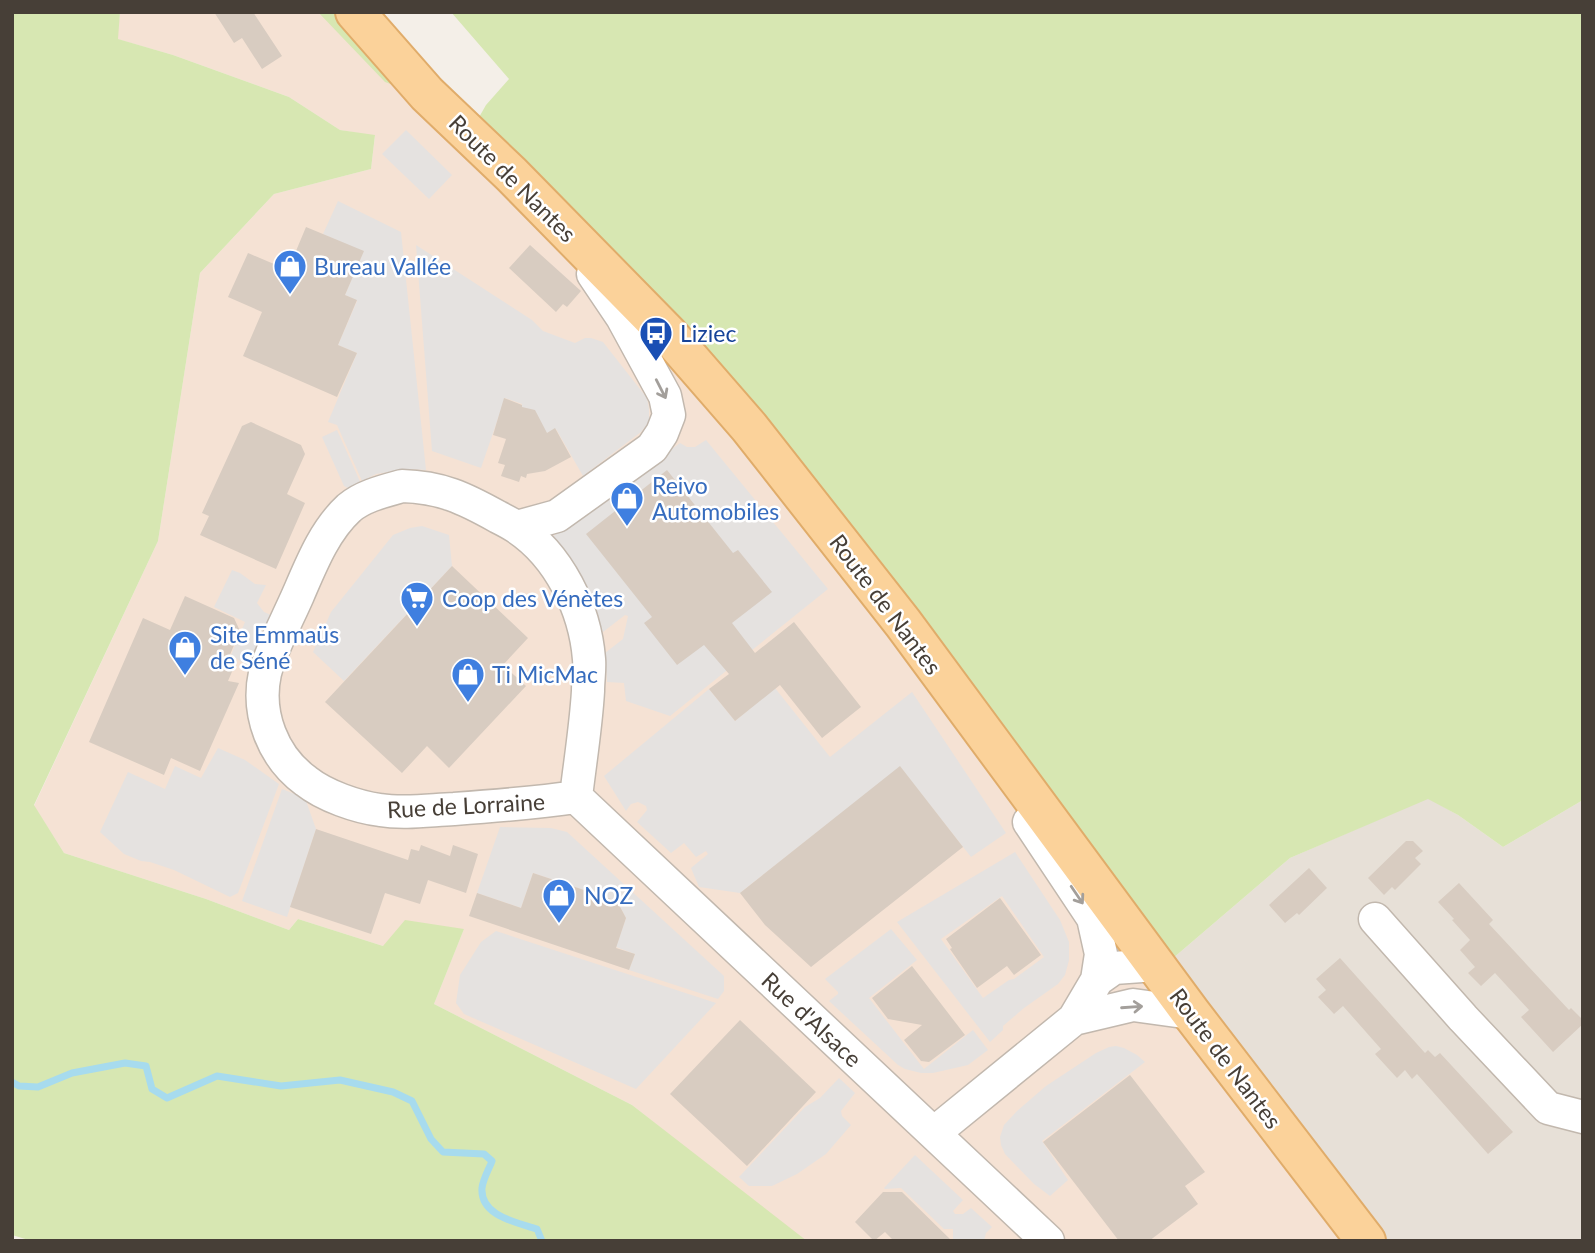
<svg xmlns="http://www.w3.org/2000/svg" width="1595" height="1253" viewBox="0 0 1595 1253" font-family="Lato,sans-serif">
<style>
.residential{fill:#e7e0d7}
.commercial{fill:#f5e2d4}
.green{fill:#d7e7b2}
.parking{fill:#e5e2e0;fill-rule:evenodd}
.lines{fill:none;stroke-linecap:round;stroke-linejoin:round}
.stream{stroke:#a7dbee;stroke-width:7}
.building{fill:#d8ccc1}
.minor-casing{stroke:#c2b8ae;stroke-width:35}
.major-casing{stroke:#e0ac6a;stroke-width:42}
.minor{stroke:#fff;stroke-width:32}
.major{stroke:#fbd29a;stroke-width:38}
.oneway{stroke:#a39f9b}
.labels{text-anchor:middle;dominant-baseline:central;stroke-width:5;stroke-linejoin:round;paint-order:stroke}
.street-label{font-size:23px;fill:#473f37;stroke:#fff}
.shop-label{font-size:23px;fill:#366cbe;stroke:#fff;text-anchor:start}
.transit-label{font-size:23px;fill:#164399;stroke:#fff;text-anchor:start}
</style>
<rect width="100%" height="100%" fill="#f4efe8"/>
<path class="residential" d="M1428 798 1458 815 1503 847 1583 800V1241H1348L1151 977 1290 858Z"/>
<path class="commercial" d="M120 12H367L648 296 1348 1241H803L632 1105 434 1004 464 929 383 946 298 919 289 930 206 899 64 853 34 806 158 541 200 273 274 194 371 169 375 136 340 130 289 97 173 55 117 39Z"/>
<path class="green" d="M12 12H120L118 39 173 55 289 97 340 130 375 135 371 169 274 194 200 273 158 541 34 805 64 853 206 899 289 930 298 919 383 946 405 920 464 929 434 1004 632 1105 807 1241H32L12 1235Z
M318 12H341L396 86 385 82Z
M451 12H1583V800L1503 847 1458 815 1428 799 1290 858 1151 977 1135 911 474 126 486 105 509 79Z"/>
<path class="parking" d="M406 130 452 175 429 199 382 154Z
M338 201 401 232 426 470 407 469 376 474 362 481 337 425 328 422 357 353 338 345 357 301 345 295 363 252 323 234Z
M416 245 532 320 543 331 575 343 585 338H591L603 342 647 398 649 409V422L641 432 583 476 556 429 547 433 522 407V404L505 398 481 468 432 451Z
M337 430 362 486 354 491 344 486 322 437Z
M706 440 828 589 670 716 626 701 624 683 607 682 605 653 623 639 628 616 625 615 603 632 593 609 599 605 548 540 680 443 687 447H695Z
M422 526 449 535 452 566 344 681 313 652 331 612 393 535 410 528Z
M232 570 240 573 255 584 266 585 257 603 264 612 273 616 250 667 231 655 245 622 214 607Z
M775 688 830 757 912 692 1006 833 971 857 900 767 740 893 699 887 691 868 708 854 706 851 696 857 684 843 671 853 637 822 647 810 646 806 638 802 631 804 626 811 604 776 709 689 735 721Z
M218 748 245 760 279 784 238 893 230 897 174 870 150 862 141 861 124 854 100 832 128 772 165 789 175 766 201 778Z
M282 789 305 798 316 829 287 917 242 901Z
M500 827 551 828 567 832 724 976V991L718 999 629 970 635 954 616 947 626 918 617 901 533 873 521 908 477 893Z
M1015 852 1060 920 1069 942V960L1065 975 1058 984 1024 1008 1003 1026V1030L990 1042 897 922ZM1002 896 1044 957 1014 979 1009 980 983 998 941 939Z
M891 929 917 960 869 998 924 1069 973 1030 988 1050 968 1065 933 1073H921L905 1069 898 1065 829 1001 838 994V992L825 979Z
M496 931 716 1003 636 1089 464 1014 456 1003 460 975 481 942Z
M1116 1046 1124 1048 1137 1055 1145 1062 1042 1141 1068 1180 1050 1196 1034 1184 1005 1154 1001 1145 1000 1137 1004 1125 1017 1111 1046 1086 1096 1053 1109 1047Z
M839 1078 855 1093 841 1111 842 1116 851 1125 826 1154 797 1174 772 1186H749L739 1177 805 1107 820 1098Z
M915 1155 963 1200 953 1211 955 1214H963L971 1208 992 1227 986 1233 984 1241H953V1229H944L901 1188 885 1189 884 1188Z"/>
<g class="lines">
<path class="stream" d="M12 1082 19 1086 38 1087 72 1073 125 1063 146 1066 152 1089 167 1098 217 1076 281 1086 340 1080 393 1092 412 1101 431 1139 443 1152 484 1154 492 1161C489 1169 483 1179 482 1188 480 1216 516 1222 537 1229L542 1241"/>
</g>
<path class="building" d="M214 12H253L282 56 262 69 242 38 234 43Z
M306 227 364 251 345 295 357 300 338 345 357 353 337 397 243 356 262 312 228 297 248 253 288 270Z
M530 245 581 291 567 307 563 304 556 312 509 268Z
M504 398 522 405V407L535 410 547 433 555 428 571 457 545 471 527 474 526 478 521 476 519 482 501 476 505 465 498 463 506 439 493 435Z
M251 422 301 445 305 454 287 494 305 503 276 569 200 535 209 516 202 513 242 426Z
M667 470 733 553 738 550 772 592 732 623 755 653 794 622 861 707 822 738 780 685 735 721 709 689 729 674 704 645 677 665 644 623 652 617 586 534Z
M452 566 528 638 503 665 526 686 449 768 427 746 402 773 325 702Z
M185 596 234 618 240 631 229 657 237 660 228 681 239 683 200 771 171 758 164 775 89 742 143 618 170 630Z
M900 766 963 847 811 967 765 925 740 893Z
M316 829 408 860 411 849 419 851 421 845 450 856 453 845 478 854 466 893 428 880 420 904 385 893 371 934 290 907Z
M1406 841H1413L1423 851 1415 858 1421 864 1395 890 1392 887 1384 895 1368 878Z
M1309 868 1327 888 1299 915 1297 913 1285 923 1269 905Z
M533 873 617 901 626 918 616 948 635 954 629 970 469 916 477 893 521 908Z
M1459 883 1493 920 1489 924 1569 1010 1571 1008 1583 1020V1024L1553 1052 1521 1017 1529 1010 1495 973 1481 986 1468 973 1475 967 1460 950 1470 940 1452 920 1454 919 1438 902Z
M1000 898 1041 955 1014 975 1007 966 977 988 950 949 952 948 946 939Z
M1340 958 1425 1053 1428 1050 1435 1057 1440 1053 1513 1132 1488 1154 1417 1074 1412 1079 1405 1070 1397 1078 1375 1054 1381 1049 1343 1006 1334 1014 1318 997 1326 990 1316 979Z
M912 966 965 1035 929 1062 921 1061 904 1040 922 1025 888 1019 872 998Z
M740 1020 816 1092 747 1166 670 1094Z
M1130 1075 1205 1172 1185 1186 1198 1204 1149 1241H1119L1043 1142Z
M883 1192H902L952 1241H894L885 1232 874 1241 855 1222Z"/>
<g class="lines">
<defs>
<path id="minor" d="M402 486C441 487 464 498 498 517 504 520 510 523 516 527 559 555 585 609 589 659 590 669 588 680 588 691 586 726 580 762 576 797 535 803 495 806 454 809 430 810 404 814 380 810 357 807 325 796 306 781 273 757 256 714 265 673 271 650 288 618 298 595 311 565 324 531 349 508 363 496 384 491 402 486Z
M517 527 557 516 638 458 652 448 662 433 669 415 665 396 622 317 593 274
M576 797 1048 1241
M1375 919 1463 1018 1548 1108 1583 1117
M1097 980 1114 968 1156 965
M1074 1019 1133 1005 1191 1013
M934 1133 1074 1019 1097 980 1101 954 1093 918 1029 822"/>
<path id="major" d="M355 12 427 94 511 174 669 335 749 427 903 623 1191 1013 1366 1241"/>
</defs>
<use href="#minor" class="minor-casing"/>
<use href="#major" class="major-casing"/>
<use href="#minor" class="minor"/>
<use href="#major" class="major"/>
</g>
<defs><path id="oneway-shaft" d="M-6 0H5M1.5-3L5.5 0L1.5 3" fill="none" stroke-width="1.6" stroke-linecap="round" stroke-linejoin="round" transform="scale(1.75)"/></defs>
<g class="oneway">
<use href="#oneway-shaft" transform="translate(661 389) rotate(63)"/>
<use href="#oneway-shaft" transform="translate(1077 895) rotate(56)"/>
<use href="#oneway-shaft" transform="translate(1132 1007) rotate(-4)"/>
</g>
<defs>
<symbol id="shop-pin" viewBox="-11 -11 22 30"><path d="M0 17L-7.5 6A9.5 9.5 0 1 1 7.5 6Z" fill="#3f7fe0" stroke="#fff"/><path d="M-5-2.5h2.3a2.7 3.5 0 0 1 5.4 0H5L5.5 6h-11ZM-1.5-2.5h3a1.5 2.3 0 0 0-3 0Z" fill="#fff"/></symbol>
<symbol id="bus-pin" viewBox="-11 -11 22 30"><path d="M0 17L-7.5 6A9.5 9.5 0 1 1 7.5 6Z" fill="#1a4fb4" stroke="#fff"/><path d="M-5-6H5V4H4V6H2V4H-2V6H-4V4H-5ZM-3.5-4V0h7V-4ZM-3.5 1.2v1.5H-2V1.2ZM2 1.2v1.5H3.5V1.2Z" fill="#fff"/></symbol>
<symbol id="supermarket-pin" viewBox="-11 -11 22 30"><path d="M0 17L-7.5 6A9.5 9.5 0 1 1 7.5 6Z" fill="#3f7fe0" stroke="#fff"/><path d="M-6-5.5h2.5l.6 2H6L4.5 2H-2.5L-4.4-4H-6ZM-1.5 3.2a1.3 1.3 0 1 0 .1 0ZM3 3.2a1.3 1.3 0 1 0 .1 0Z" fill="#fff"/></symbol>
</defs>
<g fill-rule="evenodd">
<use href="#shop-pin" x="271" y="247" width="38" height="52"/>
<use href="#bus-pin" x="637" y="314" width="38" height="52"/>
<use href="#shop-pin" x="608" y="479" width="38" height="52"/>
<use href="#supermarket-pin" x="398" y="579" width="38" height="52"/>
<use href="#shop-pin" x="166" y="628" width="38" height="52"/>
<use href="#shop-pin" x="449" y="655" width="38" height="52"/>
<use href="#shop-pin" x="540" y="876" width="38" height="52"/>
</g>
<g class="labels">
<g class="street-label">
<text transform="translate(513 178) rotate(45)">Route de Nantes</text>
<text transform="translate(886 604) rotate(53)">Route de Nantes</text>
<text transform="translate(466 805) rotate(-3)">Rue de Lorraine</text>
<text transform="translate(812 1019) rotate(43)">Rue d'Alsace</text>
<text transform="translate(1226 1058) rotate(53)">Route de Nantes</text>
</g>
<g class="shop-label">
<text x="314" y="266">Bureau Vallée</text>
<text x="652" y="485">Reivo<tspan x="652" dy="26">Automobiles</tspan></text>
<text x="442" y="598">Coop des Vénètes</text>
<text x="210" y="634">Site Emmaüs<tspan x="210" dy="26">de Séné</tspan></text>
<text x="492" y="674">Ti MicMac</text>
<text x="584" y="895">NOZ</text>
</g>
<g class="transit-label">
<text x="680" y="333">Liziec</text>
</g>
</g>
<rect width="1595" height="1253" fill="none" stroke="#473f37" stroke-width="28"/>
</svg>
